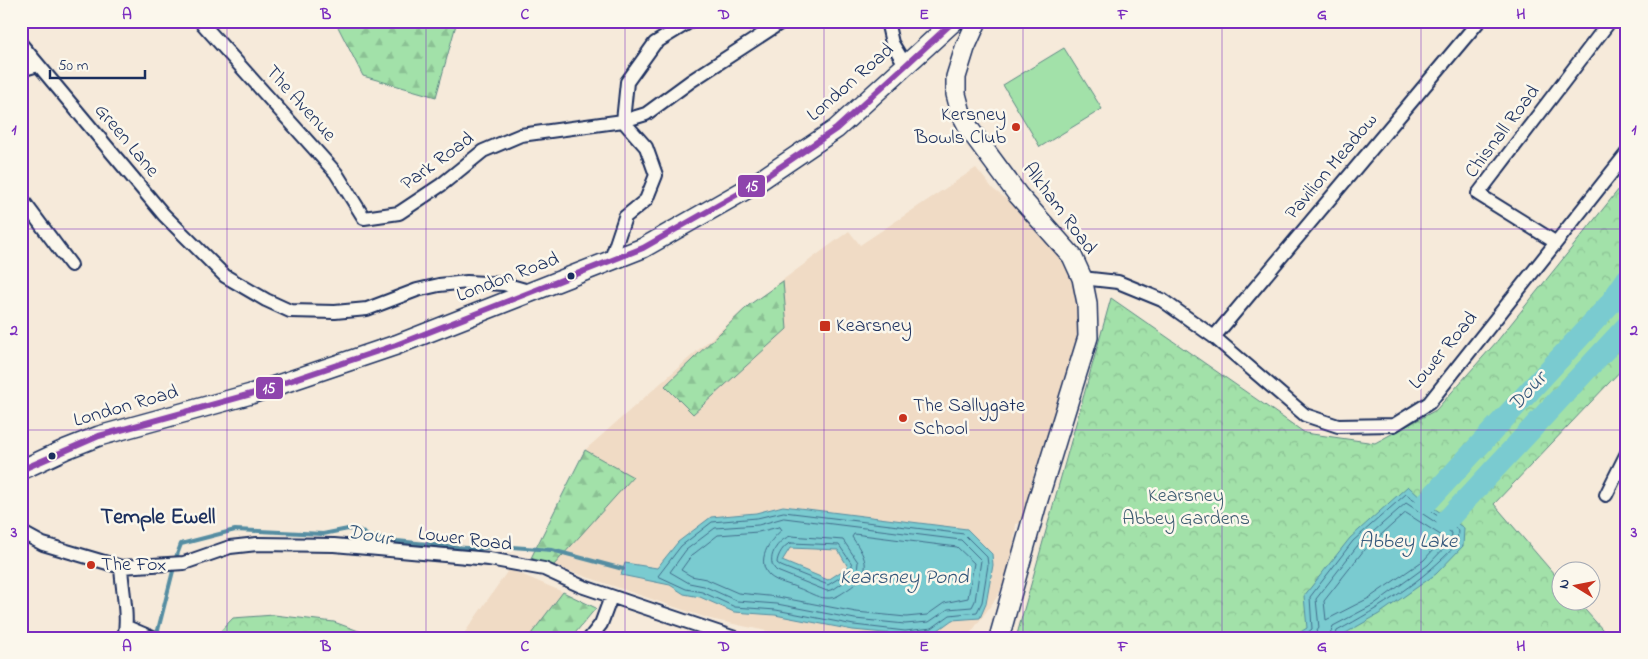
<svg xmlns="http://www.w3.org/2000/svg" width="1648" height="659" viewBox="0 0 1648 659" font-family="'Indie Flower',sans-serif">
<style>
.built{fill:#f0dbc5}
.forest{fill:url(#forest-firs);stroke:#5e8884}
.park{fill:url(#park-crowns);stroke:#5e8884}
.pitch{fill:#a2e1a9;stroke:#5e8884}
.water{fill:#7acbd0;stroke:#548da2;fill-rule:evenodd}
.lines{fill:none;stroke-linecap:round;stroke-linejoin:round}
.shore{stroke:#416d8c;stroke-width:1}
.stream{stroke:#548da2;stroke-width:4}
.river{stroke:#7acbd0;stroke-width:22}
.street-casing{stroke:#1b2f5e;stroke-width:16}
.secondary-casing{stroke:#1b2f5e;stroke-width:22}
.street{stroke:#fbf7ec;stroke-width:12}
.secondary{stroke:#fbf7ec;stroke-width:19}
.bus-1-casing{stroke:#fbf7ec;stroke-width:10}
.bus-1{stroke:#8e44ad;stroke-width:6}
.grid{fill:none;stroke:#7b2cbf;stroke-width:1;stroke-opacity:0.55}
.poi-dot{fill:#c8321e;stroke:#fbf7ec;stroke-width:2}
.bus-dot{fill:#1b2f5e;stroke:#fbf7ec;stroke-width:2}
.labels{text-anchor:middle;dominant-baseline:central;stroke-width:5;stroke-linejoin:round;paint-order:stroke}
.street-label{font-size:20px;fill:#1b2f5e;stroke:#fbf7ec}
.poi-label{font-size:20px;fill:#1b2f5e;stroke:#fbf7ec;text-anchor:start}
.park-label{font-size:20px;fill:#3d5c71;stroke:#fbf7ec}
.water-label{font-size:21px;font-style:italic;fill:#33567a;stroke:#fbf7ec}
.quarter-label{font-size:22px;font-weight:bold;fill:#1b2f5e;stroke:#fbf7ec}
.line-badge{stroke:#fbf7ec;stroke-width:2}
.badge-label{font-size:14px;text-anchor:middle;font-weight:bold;fill:#fff}
.neatline{fill:none;stroke:#7b2cbf;stroke-width:2}
.grid-label{font-size:16px;text-anchor:middle;font-weight:bold;fill:#7b2cbf}
</style>
<defs>
<pattern id="forest-firs" width="22" height="20" patternUnits="userSpaceOnUse" patternTransform="scale(1.25)"><rect width="22" height="20" fill="#a2e1a9"/><path d="M5 1l3.5 6h-7zM16 11l3.5 6h-7z" fill="#8bc194"/></pattern>
<pattern id="park-crowns" width="20" height="18" patternUnits="userSpaceOnUse" patternTransform="scale(1.25)"><rect width="20" height="18" fill="#a2e1a9"/><path d="M2 6a3 3 0 1 1 6 0M12 15a3 3 0 1 1 6 0" fill="none" stroke="#8bc194"/></pattern>
</defs>
<rect width="100%" height="100%" fill="#f6eada"/>
<filter id="ink" filterUnits="userSpaceOnUse"><feTurbulence type="fractalNoise" baseFrequency=".02" numOctaves="2"/><feDisplacementMap in="SourceGraphic" scale="10" xChannelSelector="R" yChannelSelector="G"/><feConvolveMatrix kernelMatrix="1 2 1 2 8 2 1 2 1" color-interpolation-filters="sRGB"/></filter>
<g filter="url(#ink)">
<path class="built" d="M976 168 994 190 1025 212 1062 254 1076 294 1078 331 1071 378 1052 447 1034 471 1031 511 1024 522 1016 524 1011 571 997 597 967 638H812L786 635 710 619 531 558 585 450 749 305 849 231 860 245Z
M509 569 563 592 593 607 567 638H461Z"/>
<path class="forest" d="M335 21H457L436 97 363 76Z
M783 281 787 329 693 414 665 386 749 305Z
M585 450 633 477 553 566 531 558Z
M563 592 596 608 571 638H528Z"/>
<path class="park" d="M1627 179V364L1494 504 1560 581V602H1578L1610 638H1016L1111 298 1305 433 1375 443 1436 410 1498 340Z
M274 615 334 622 378 638H214L233 618Z"/>
<path class="pitch" d="M1064 48 1102 109 1040 147 1003 85Z"/>
<path class="water" d="M1408 486 1426 503 1464 528 1463 546 1436 574 1379 614 1337 638H1291L1307 628 1304 596 1350 538Z
M783 506 967 529 992 554 993 565 986 604 980 618 952 620 934 633 905 635 853 630 775 615 734 612 700 597 684 594 670 585 621 575 625 563 657 568 678 542 711 517 756 513ZM790 548 838 550 848 567 828 580 782 561Z"/>
<g class="lines">
<path class="shore" d="M784 512 964 534 987 557 988 565 982 602 977 612 950 615 932 628 905 631 854 625 776 610 735 607 702 592 686 589 658 576 681 546 712 522 757 518Z
M1406 513 1442 536 1443 539 1424 560 1369 598 1326 620 1324 601 1364 550Z
M784 518 961 540 981 560 975 601 972 607 948 609 929 622 905 624 855 619 777 604 737 601 704 586 689 583 670 572 686 550 715 528 758 525Z
M780 527 782 530C769 540 755 562 770 576 777 582 789 584 798 588 807 591 817 598 826 598 835 599 841 594 847 590 873 573 868 560 852 537L854 534 957 547 974 563 968 598 944 603 927 615 906 617 856 612 778 597 738 593 706 579 691 576 681 570 691 556 718 535 758 532Z
M791 536 843 540 858 562 857 573 834 589 827 591 777 571C764 561 777 539 791 536Z
M791 543 839 545 852 564V570L828 585 781 566 777 563C777 556 784 544 791 543Z
M1301 638 1312 629 1310 597 1353 541 1406 494 1458 530 1457 544C1423 581 1381 607 1337 631L1335 638
M1312 638 1319 628 1316 599 1358 545 1406 503 1452 533 1451 541 1428 565 1373 605 1333 626 1329 638"/>
<path class="stream" d="M175 560 181 544 235 530 323 534 348 529 359 530 368 536 397 541 476 549 497 546 552 550 623 569
M156 638 174 567"/>
<path class="river" d="M1426 503 1609 305 1627 279
M1447 520 1627 326"/>
<defs>
<path id="street" d="M200 21 336 173 364 218 399 213 441 185 483 151 521 135 623 121 646 114 691 81 783 21
M887 21 892 43 906 66
M21 44 164 215 225 276 266 300 290 311 335 312 367 309 417 290 439 285 467 282 504 284 532 292
M21 70 38 65
M21 198 71 265
M1555 242 1478 194 1610 21
M610 262 625 217 646 200 656 175 646 147 623 121 627 82 655 43 691 21
M1082 278 1118 282 1162 300 1214 337 1305 415 1338 426 1394 425 1429 403 1627 153
M1214 337 1479 21
M1606 495 1627 453
M21 532 43 544 121 567 184 563 230 547 257 544 334 545 489 559 544 569 581 586 735 638
M121 567C122 589 129 617 124 638
M127 627 153 638
M590 638 601 624 611 597"/>
<path id="secondary" d="M977 21 965 48 956 77V94L961 113 970 130 1018 195 1072 256 1082 278 1087 303 1088 337 1037 503 999 638
M21 470 66 449 99 436 251 394 396 345 643 248 752 186 836 129 954 21"/>
</defs>
<use href="#street" class="street-casing"/>
<use href="#secondary" class="secondary-casing"/>
<use href="#street" class="street"/>
<use href="#secondary" class="secondary"/>
<defs>
<path id="bus-1" d="M21 470 99 436 251 394 396 345 643 248 752 186 836 129 954 21"/>
</defs>
<use href="#bus-1" class="bus-1-casing"/>
<use href="#bus-1" class="bus-1"/>
</g>
</g>
<path class="grid" d="M227 21V638M426 21V638M625 21V638M824 21V638M1023 21V638M1222 21V638M1421 21V638M21 229H1627M21 430H1627"/>
<g class="poi-dot">
<circle cx="1016" cy="127" r="5"/>
<rect x="819" y="320" width="12" height="12" rx="2.5"/>
<circle cx="903" cy="418" r="5"/>
<circle cx="91" cy="565" r="5"/>
</g>
<g class="bus-dot">
<circle cx="571" cy="276" r="4.5"/>
<circle cx="52" cy="456" r="4.5"/>
</g>
<g class="labels">
<g class="street-label">
<text transform="translate(851 83) rotate(-41)">London Road</text>
<text transform="translate(300 104) rotate(48)">The Avenue</text>
<text transform="translate(1503 132) rotate(-53)">Chisnall Road</text>
<text transform="translate(126 141) rotate(50)">Green Lane</text>
<text transform="translate(438 162) rotate(-36)">Park Road</text>
<text transform="translate(1332 167) rotate(-50)">Pavilion Meadow</text>
<text transform="translate(1059 209) rotate(53)">Alkham Road</text>
<text transform="translate(508 278) rotate(-21)">London Road</text>
<text transform="translate(1444 351) rotate(-50)">Lower Road</text>
<text transform="translate(126 407) rotate(-16)">London Road</text>
<text transform="translate(465 540) rotate(7)">Lower Road</text>
</g>
<g class="poi-label">
<text x="1006" y="115" text-anchor="end">Kersney<tspan x="1006" dy="23">Bowls Club</tspan></text>
<text x="836" y="326">Kearsney</text>
<text x="913" y="406">The Sallygate<tspan x="913" dy="23">School</tspan></text>
<text x="101" y="565">The Fox</text>
</g>
<g class="park-label">
<text x="1186" y="496">Kearsney<tspan x="1186" dy="23">Abbey Gardens</tspan></text>
</g>
<g class="water-label">
<text transform="translate(1528 392) rotate(-47)">Dour</text>
<text transform="translate(369 536) rotate(10)">Dour</text>
<text x="1408" y="542">Abbey Lake</text>
<text x="904" y="578">Kearsney Pond</text>
</g>
<g class="quarter-label">
<text x="158" y="518">Temple Ewell</text>
</g>
</g>
<g class="line-badge">
<rect x="737" y="174" width="29" height="24" rx="5" fill="#8e44ad"/>
<rect x="255" y="376" width="29" height="24" rx="5" fill="#8e44ad"/>
</g>
<g class="badge-label">
<text x="752" y="191">15</text>
<text x="269" y="393">15</text>
</g>
<rect width="1648" height="659" fill="none" stroke="#fbf7ec" stroke-width="55"/>
<g transform="translate(1576 586) rotate(280)"><circle r="24" fill="#fbf7ec" stroke="#a1a7b3"/>
<path d="M0-4L9 19L0 12L-9 19Z" fill="#c8321e"/>
<text y="-8" font-size="14" font-weight="bold" text-anchor="middle" fill="#1b2f5e">N</text>
</g>
<path d="M50 70v8h95v-8" fill="none" stroke="#1b2f5e" stroke-width="2.5"/>
<text x="58" y="70" font-size="15" fill="#1b2f5e" stroke="#fbf7ec" stroke-width="4" paint-order="stroke">50 m</text>
<rect x="28" y="28" width="1592" height="604" class="neatline"/>
<g class="grid-label">
<text x="127" y="19">A</text>
<text x="326" y="19">B</text>
<text x="525" y="19">C</text>
<text x="724" y="19">D</text>
<text x="924" y="19">E</text>
<text x="1123" y="19">F</text>
<text x="1322" y="19">G</text>
<text x="1521" y="19">H</text>
<text x="14" y="134">1</text>
<text x="1634" y="134">1</text>
<text x="14" y="335">2</text>
<text x="1634" y="335">2</text>
<text x="14" y="537">3</text>
<text x="1634" y="537">3</text>
<text x="127" y="651">A</text>
<text x="326" y="651">B</text>
<text x="525" y="651">C</text>
<text x="724" y="651">D</text>
<text x="924" y="651">E</text>
<text x="1123" y="651">F</text>
<text x="1322" y="651">G</text>
<text x="1521" y="651">H</text>
</g>
</svg>
